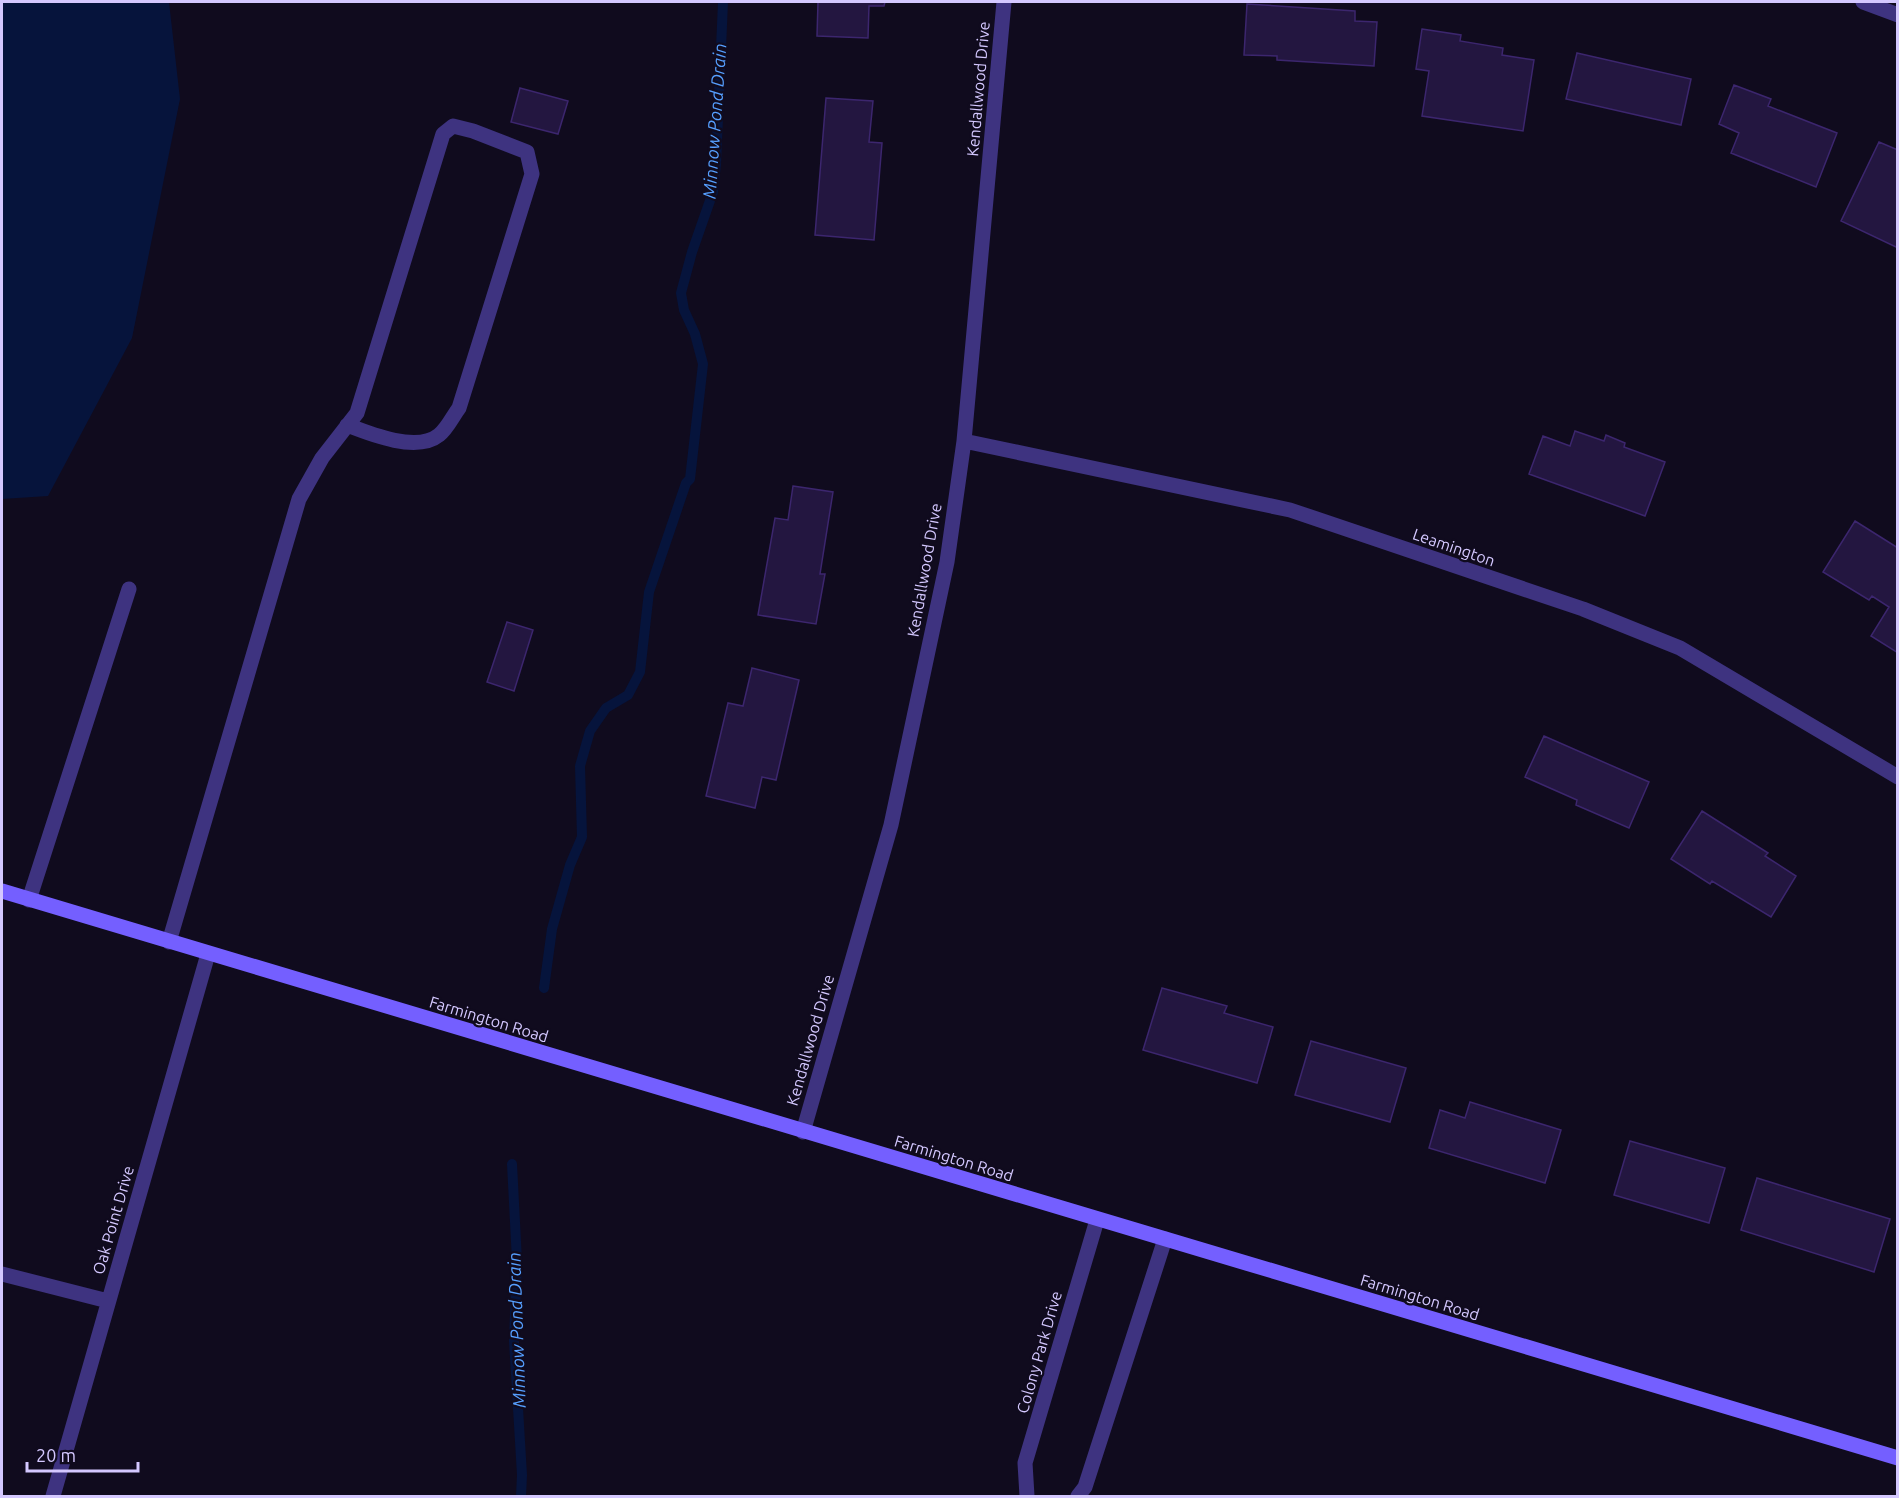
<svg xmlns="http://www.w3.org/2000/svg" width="1899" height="1498" viewBox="0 0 1899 1498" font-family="Ubuntu,sans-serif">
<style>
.water{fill:#06143c}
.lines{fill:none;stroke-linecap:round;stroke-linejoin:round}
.stream{stroke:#06143c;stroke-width:10}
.building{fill:#231640;stroke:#3c266e;stroke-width:1.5}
.lane{stroke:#3e3380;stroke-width:15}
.street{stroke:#3e3380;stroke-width:15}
.secondary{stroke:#745fff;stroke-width:15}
.labels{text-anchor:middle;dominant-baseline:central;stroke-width:4.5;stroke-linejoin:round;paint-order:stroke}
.street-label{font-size:16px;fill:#d4c8ff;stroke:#100b1e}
.water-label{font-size:18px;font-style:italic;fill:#569fff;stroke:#100b1e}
</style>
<rect width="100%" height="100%" fill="#100b1e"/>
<path class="water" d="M2 2H169L180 99 132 338 48 496 2 499Z"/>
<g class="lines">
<path class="stream" d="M544 988 552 929 570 865 582 837 580 766 590 731 606 708 628 695 640 672 649 592 686 483 690 479 703 364 695 334 684 310 681 293 692 252 713 192 716 164 723 2
M512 1164 517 1261 514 1341 522 1475 521 1496"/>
</g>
<path class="building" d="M818 2H885L884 6H869L868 38 817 36Z
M1247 4 1355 11V21L1377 22 1374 66 1277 60V56L1244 55Z
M1422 29 1461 35 1460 41 1503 48 1502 55 1534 60 1523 131 1422 116 1429 71 1416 69Z
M1577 53 1691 79 1681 125 1566 99Z
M1734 85 1771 99 1768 106 1837 133 1816 187 1731 153 1739 133 1719 124Z
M520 88 568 101 558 134 511 122Z
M826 98 873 101 869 142 882 143 874 240 815 235Z
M1879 142 1898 150V243L1896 247 1841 221Z
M1575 431 1604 441 1606 435 1625 443 1624 447 1665 462 1645 516 1529 474 1543 436 1570 446Z
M793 486 833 492 820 574H825L816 624 758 615 775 518 788 520Z
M1855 521 1898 548V653L1871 636 1889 607 1872 596 1869 600 1823 572Z
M507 622 533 630 514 691 487 682Z
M752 668 799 680 776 780 762 777 755 808 706 796 728 703 743 706Z
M1544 736 1649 782 1629 828 1576 805 1577 800 1525 777Z
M1702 811 1768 853 1765 856 1796 876 1771 917 1712 881 1710 884 1671 859Z
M1162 988 1227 1006 1224 1013 1273 1027 1257 1083 1143 1050Z
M1311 1041 1406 1068 1390 1122 1295 1095Z
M1470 1102 1561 1130 1545 1183 1429 1148 1440 1110 1465 1118Z
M1630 1141 1725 1168 1709 1223 1614 1195Z
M1757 1178 1890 1219 1874 1272 1741 1230Z"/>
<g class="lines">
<path class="lane" d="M29 900 129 589
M169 942 299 499 322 458 357 413 443 134 453 126 473 131 527 152 532 174 459 408C453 416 447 429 439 435 417 453 370 434 347 425"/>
<path class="street" d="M1863 2 1898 15
M964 441 1290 510 1583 609 1680 648 1898 777
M803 1132 891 825 947 562 964 441 1004 2
M2 1274 108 1301
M53 1496 208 954
M1027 1496 1025 1463 1097 1220
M1078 1496 1085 1487 1165 1239"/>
<path class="secondary" d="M2 891 1898 1458"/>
</g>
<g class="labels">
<g class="street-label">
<text transform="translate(978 89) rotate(-85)">Kendallwood Drive</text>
<text transform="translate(1454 547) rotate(19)">Leamington</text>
<text transform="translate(924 570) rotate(-80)">Kendallwood Drive</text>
<text transform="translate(489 1019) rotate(17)">Farmington Road</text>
<text transform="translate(810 1040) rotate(-74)">Kendallwood Drive</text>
<text transform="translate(954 1158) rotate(17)">Farmington Road</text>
<text transform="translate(113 1220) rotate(-74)">Oak Point Drive</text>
<text transform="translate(1420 1297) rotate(17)">Farmington Road</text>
<text transform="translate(1039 1352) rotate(-74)">Colony Park Drive</text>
</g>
<g class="water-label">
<text transform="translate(714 121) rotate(-86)">Minnow Pond Drain</text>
<text transform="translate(516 1330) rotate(-92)">Minnow Pond Drain</text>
</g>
</g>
<rect width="1899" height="1498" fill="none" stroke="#d4c8ff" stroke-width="6"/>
<path d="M27 1462v9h111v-9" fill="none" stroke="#d4c8ff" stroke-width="3"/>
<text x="36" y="1462" font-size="18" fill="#d4c8ff" stroke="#100b1e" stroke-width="4.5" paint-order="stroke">20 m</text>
</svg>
